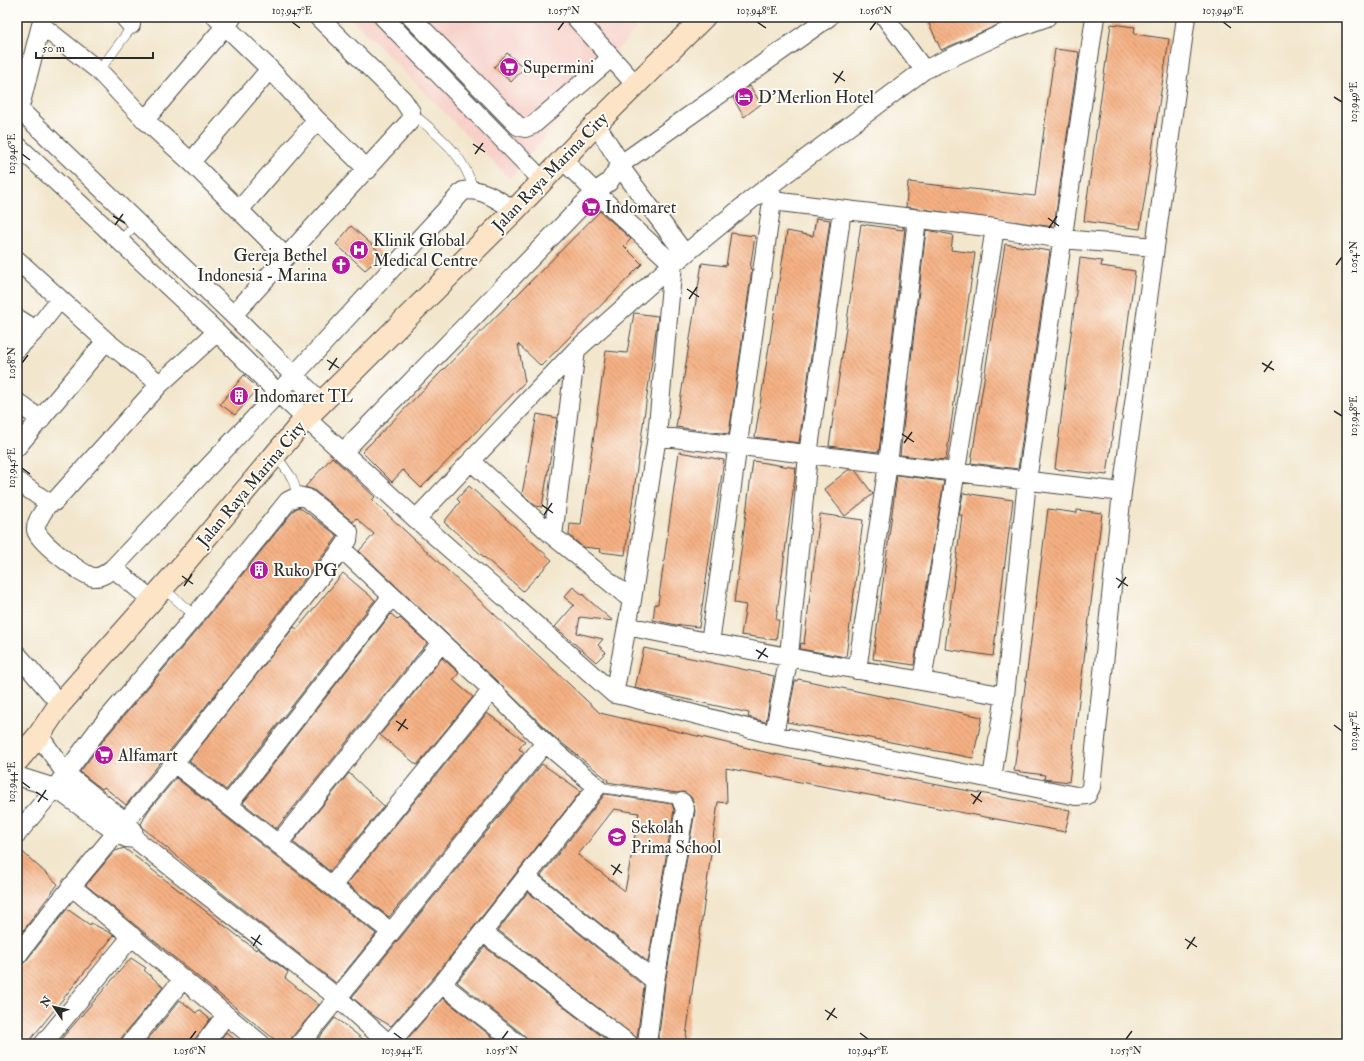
<svg xmlns="http://www.w3.org/2000/svg" width="1364" height="1061" viewBox="0 0 1364 1061" font-family="'IM FELL Double Pica',serif">
<style>
.built{fill:#f7d0c9}
.building{fill:url(#building-back-hatch);fill-rule:evenodd}
.lines{fill:none;stroke-linecap:round;stroke-linejoin:round}
.service-casing{stroke:#494743;stroke-width:10}
.minor-casing{stroke:#494743;stroke-width:20}
.secondary-casing{stroke:#494743;stroke-width:24}
.service{stroke:#fff;stroke-width:9}
.minor{stroke:#fff;stroke-width:18}
.secondary{stroke:#fee4c6;stroke-width:22}
.ticks{fill:none;stroke:#2b2b2b;stroke-width:1.5}
.labels{text-anchor:middle;dominant-baseline:central;stroke-width:4;stroke-linejoin:round;paint-order:stroke}
.poi-label{font-size:17px;fill:#2b2b2b;stroke:#fdfcf7;text-anchor:start}
.street-label{font-size:17px;fill:#2b2b2b;stroke:#fdfcf7}
.neatline{fill:none;stroke:#2b2b2b;stroke-width:1.5}
.ticks-label{font-size:10px;text-anchor:middle;fill:#2b2b2b}
</style>
<defs>
<pattern id="building-back-hatch" width="6" height="6" patternUnits="userSpaceOnUse"><rect width="6" height="6" fill="#f5b083"/><path d="M-1 5l2 2M0 0l6 6M5-1l2 2" fill="none" stroke="#c78f6b"/></pattern>
</defs>
<rect width="100%" height="100%" fill="#fdfcf7"/>
<filter id="ink" filterUnits="userSpaceOnUse"><feTurbulence type="fractalNoise" baseFrequency=".025" numOctaves="2"/><feDisplacementMap in="SourceGraphic" scale="8" xChannelSelector="R" yChannelSelector="G"/><feConvolveMatrix kernelMatrix="1 2 1 2 8 2 1 2 1" color-interpolation-filters="sRGB"/></filter>
<filter id="wash" filterUnits="userSpaceOnUse"><feTurbulence type="fractalNoise" baseFrequency=".012" numOctaves="4" result="noise"/><feDisplacementMap in="SourceGraphic" scale="16" xChannelSelector="R" yChannelSelector="G"/><feGaussianBlur stdDeviation="0.9" result="paint"/><feColorMatrix in="noise" values="0 0 0 0 0 0 0 0 0 0 0 0 0 0 0 0 0 1.4 0 .05"/><feComposite in="paint" operator="in"/></filter>
<g filter="url(#wash)">
<rect width="100%" height="100%" fill="#f2e6cc"/>
<path class="built" d="M350 17H625L636 28 510 179Z"/>
<g id="blocks">
<path class="building" d="M926 17H1016L941 50Z
M1111 24 1135 27 1134 34 1169 39 1140 229 1084 221Z
M1055 49 1079 52 1054 227 906 207 908 182 1035 196Z
M507 53 524 68 511 82 494 67Z
M750 86 761 104 744 117 733 98Z
M600 211 631 239 624 246 642 264 541 366 518 344 525 382 421 488 403 470 392 482 362 452Z
M816 218 830 220 799 443 755 437 787 231 813 236Z
M861 224 903 230V227L905 228 879 452 829 446Z
M351 226 383 255 365 270 336 244Z
M926 230 953 235 951 250 975 253 946 460 900 455Z
M731 233 755 236 750 269H752L729 434 676 427 702 263 726 266Z
M1005 244 1050 251 1018 469 971 463Z
M1080 258 1102 261 1101 266 1135 271 1107 475 1055 469Z
M634 313 658 316 625 555 600 552 601 549 583 547 569 535 570 524 581 525 606 351 627 353Z
M244 375 258 389 235 415 220 404Z
M537 414 557 418 542 507 536 506 522 494Z
M679 452 724 460 699 627 681 625V626L653 620 655 604H658Z
M332 457 375 497 372 500 600 713 769 753 1070 810 1065 832 726 768 727 803 718 802 685 1044H658L665 983 695 811 692 798 684 792 677 793 607 782 608 780 552 735 499 683 359 551 374 534 356 518 353 522 314 490 305 487Z
M753 461 796 468 776 620H779L776 640 741 635 746 605 734 603Z
M848 470H855L873 494 845 516 824 489Z
M897 475 944 481 914 665 873 659Z
M469 486 552 560 523 591 444 522 460 502 457 499Z
M963 493 1013 500 993 656 945 649 962 515H959Z
M299 507 338 536 202 711 126 805 104 787 102 789 80 772 105 738 203 623 295 509Z
M1048 509 1077 513V510L1102 513 1069 782 1044 779 1045 775 1014 771Z
M820 514 863 520 846 657 800 649 801 643 804 644Z
M343 573 375 600 226 790 189 761 294 627 297 629Z
M573 587 583 595 584 594V596L613 621 580 617 577 633 603 639 598 645 606 652 596 662 555 627 574 605 564 597Z
M391 614 398 620 400 618 427 643 276 829 243 803Z
M644 648 774 676 766 722 748 717 749 713 635 688Z
M442 658 459 673 453 680 473 697 417 765 380 735Z
M798 679 982 717 973 758 787 722 795 681H797Z
M487 713 525 741 519 749 524 752 389 917 347 884Z
M542 764 581 791 434 977 391 1026 374 1016 352 997Z
M349 773 384 806 330 871 293 842Z
M176 778 376 934 336 983 204 879 144 829 141 824 148 811Z
M605 794 672 804 674 810 648 962 541 876ZM614 809 639 813 625 891 578 855Z
M17 847 58 884 17 939Z
M124 848 256 950 257 948 288 972 285 978 319 1005 292 1037 290 1044H280L86 885 115 851Z
M528 892 644 986 637 1038 498 930Z
M67 909 90 925 91 923 114 935 27 1044H17V966L25 962Z
M485 947 612 1044H528L525 1036 457 982Z
M131 958 146 968 144 970 163 987 122 1037 120 1044H57Z
M443 998 501 1044H403Z
M180 1000 196 1013 199 1010 210 1019 196 1038 194 1044H144Z
M335 1018 350 1029 369 1044H314Z
M226 1032 240 1044H217Z"/>
</g>
</g>
<g filter="url(#ink)">
<use href="#blocks" fill-opacity="0" stroke="#494743" stroke-width="1"/>
<g class="lines">
<defs>
<path id="service" d="M99 71 139 17
M411 112C437 134 465 155 473 189
M120 241 137 223
M275 454 292 478 298 496
M163 588 195 616
M597 787 677 799 682 802"/>
<path id="minor" d="M124 17 131 25
M216 17 270 69 317 120 368 170
M383 17 543 181
M411 17 518 126 525 128 533 125 611 58
M575 17 635 84
M885 17 924 70
M41 25 99 71 145 120 191 162 285 256
M20 110 233 315 321 402
M17 118 43 17
M145 120 232 18
M596 124 621 164 624 172 685 254
M17 145 217 332 278 393 416 519 614 694
M562 159 595 192 673 264 657 436 632 600 614 694 629 697 774 735 1076 796 1087 795 1091 787 1122 492 1186 17
M191 162 270 69
M772 201 995 228 1062 239 1155 247
M240 209 317 120
M17 260 106 341 160 384
M233 315 410 121 411 112 403 100 318 17
M17 318 36 330
M17 349 36 330 60 299
M17 402 41 420
M657 436 1122 492
M17 447 106 341
M343 452 595 192 609 182 621 164 829 17
M471 461 553 536 632 600
M17 481 46 501 54 502 160 384 217 332
M49 502C45 510 35 521 36 530 36 540 83 576 94 577 101 578 108 572 113 568L278 393 463 191C483 187 498 201 515 210
M416 519 576 350 673 264 752 199 924 70 1008 31 1047 17
M553 536 576 350
M113 568 152 600
M627 626C752 652 879 673 1005 696
M710 643 772 201 771 187
M17 654 60 704
M857 670 888 464 917 219
M922 681 995 228
M774 735 789 656 808 455 842 210
M174 763 391 932
M17 776 55 788 117 833 126 838 135 839 133 830 126 822 65 773 39 735
M992 778 1005 696 1027 481 1095 17
M228 805 392 596
M17 834 55 788 97 731 195 616 288 501 298 496 307 498 349 532 348 540 342 549C283 624 226 699 166 773 116 834 64 893 17 956
M135 839 338 998 389 1044 442 984 597 787 545 743 492 690 342 549
M278 844 441 643
M527 878 655 981
M71 886 261 1044
M332 886 492 690
M484 933 629 1044
M442 984 518 1044
M43 1044 132 936
M130 1044 183 979
M204 1044 226 1015
M300 1044 545 743
M647 1044 655 981 685 809 682 802"/>
<path id="secondary" d="M17 761 39 735 60 704 182 566 306 418 515 210 596 124 704 17"/>
</defs>
<use href="#service" class="service-casing"/>
<use href="#minor" class="minor-casing"/>
<use href="#secondary" class="secondary-casing"/>
<use href="#service" class="service"/>
<use href="#minor" class="minor"/>
<use href="#secondary" class="secondary"/>
</g>
</g>
<path class="ticks" d="M292 22 300 28M757 22 766 28M1223 22 1231 28M558 30 564 22M870 30 876 22M833 73 845 81M835 83 843 71M1334 97 1342 102M473 144 485 152M22 154 30 160M475 154 483 143M113 216 125 223M1048 218 1059 226M115 225 123 214M1049 228 1057 216M1336 265 1342 257M687 289 699 297M689 299 697 287M327 360 339 368M22 363 28 355M1262 363 1274 370M329 370 337 358M1264 372 1272 361M1334 411 1342 416M902 434 914 442M904 443 912 432M22 468 30 474M542 505 553 513M544 515 552 503M182 576 193 584M1116 578 1128 586M184 586 192 574M1118 588 1126 577M756 650 768 657M758 659 766 648M396 721 408 729M1334 725 1342 731M398 731 406 719M22 782 30 788M36 792 48 800M971 794 982 802M38 802 46 790M973 804 981 792M611 865 622 873M613 875 620 864M251 937 262 945M1185 939 1197 947M253 946 260 935M1187 949 1195 937M825 1010 837 1018M827 1020 835 1008M394 1033 402 1039M860 1033 868 1039M190 1039 196 1031M502 1039 508 1031M1126 1039 1132 1031"/>
<defs>
<symbol id="supermarket-disc" viewBox="-11 -11 22 22"><circle r="9.5" fill="#b5179e" stroke="#fdfcf7"/><path d="M-6-5.5h2.5l.6 2H6L4.5 2H-2.5L-4.4-4H-6ZM-1.5 3.2a1.3 1.3 0 1 0 .1 0ZM3 3.2a1.3 1.3 0 1 0 .1 0Z" fill="#fff"/></symbol>
<symbol id="hotel-disc" viewBox="-11 -11 22 22"><circle r="9.5" fill="#b5179e" stroke="#fdfcf7"/><path d="M-6-4.5h1.5V1H6V5H4.5V3h-9V5H-6ZM-4 0a1.8 1.8 0 1 1 3.6 0ZM.5 0V-2.5h3Q6-2.5 6 0Z" fill="#fff"/></symbol>
<symbol id="hospital-disc" viewBox="-11 -11 22 22"><circle r="9.5" fill="#b5179e" stroke="#fdfcf7"/><path d="M-5-5h3v3.5h4V-5h3V5h-3V1.5h-4V5h-3Z" fill="#fff"/></symbol>
<symbol id="church-disc" viewBox="-11 -11 22 22"><circle r="9.5" fill="#b5179e" stroke="#fdfcf7"/><path d="M-1.2-6h2.4v3.5h3.3v2.4h-3.3V6h-2.4V-.1h-3.3v-2.4h3.3Z" fill="#fff"/></symbol>
<symbol id="building-disc" viewBox="-11 -11 22 22"><circle r="9.5" fill="#b5179e" stroke="#fdfcf7"/><path d="M-4-6H4V6H1V3H-1V6H-4ZM-2.5-4.3h1.7v1.8h-1.7ZM.8-4.3h1.7v1.8H.8ZM-2.5-1h1.7V.8h-1.7ZM.8-1h1.7V.8H.8Z" fill="#fff"/></symbol>
<symbol id="school-disc" viewBox="-11 -11 22 22"><circle r="9.5" fill="#b5179e" stroke="#fdfcf7"/><path d="M0-5L7-2L0 1L-7-2ZM-4 1L0 2.5L4 1V4Q0 6-4 4Z" fill="#fff"/></symbol>
</defs>
<g fill-rule="evenodd">
<use href="#supermarket-disc" x="498" y="56" width="22" height="22"/>
<use href="#hotel-disc" x="733" y="86" width="22" height="22"/>
<use href="#supermarket-disc" x="580" y="196" width="22" height="22"/>
<use href="#hospital-disc" x="348" y="239" width="22" height="22"/>
<use href="#church-disc" x="330" y="254" width="22" height="22"/>
<use href="#building-disc" x="228" y="385" width="22" height="22"/>
<use href="#building-disc" x="248" y="559" width="22" height="22"/>
<use href="#supermarket-disc" x="93" y="744" width="22" height="22"/>
<use href="#school-disc" x="606" y="826" width="22" height="22"/>
</g>
<g class="labels">
<g class="poi-label">
<text x="523" y="67">Supermini</text>
<text x="758" y="97">D'Merlion Hotel</text>
<text x="605" y="207">Indomaret</text>
<text x="373" y="240">Klinik Global<tspan x="373" dy="20">Medical Centre</tspan></text>
<text x="327" y="255" text-anchor="end">Gereja Bethel<tspan x="327" dy="20">Indonesia - Marina</tspan></text>
<text x="253" y="396">Indomaret TL</text>
<text x="273" y="570">Ruko PG</text>
<text x="118" y="755">Alfamart</text>
<text x="631" y="827">Sekolah<tspan x="631" dy="20">Prima School</tspan></text>
</g>
<g class="street-label">
<text transform="translate(550 172) rotate(-46)">Jalan Raya Marina City</text>
<text transform="translate(251 484) rotate(-50)">Jalan Raya Marina City</text>
</g>
</g>
<rect width="1364" height="1061" fill="none" stroke="#fdfcf7" stroke-width="44"/>
<g transform="translate(54 1007) rotate(304)" stroke="#fdfcf7" stroke-width="3" paint-order="stroke">
<path d="M0-3L7 15L0 10L-7 15Z" fill="#2b2b2b"/>
<text y="-6" font-size="11" font-weight="bold" text-anchor="middle" fill="#2b2b2b">N</text>
</g>
<path d="M36 52v6h117v-6" fill="none" stroke="#2b2b2b" stroke-width="2"/>
<text x="42" y="52" font-size="12" fill="#2b2b2b" stroke="#fdfcf7" stroke-width="3" paint-order="stroke">50 m</text>
<rect x="22" y="22" width="1320" height="1017" class="neatline"/>
<g class="ticks-label">
<text x="292" y="14">103.947°E</text>
<text x="564" y="14">1.057°N</text>
<text x="757" y="14">103.948°E</text>
<text x="876" y="14">1.056°N</text>
<text x="1223" y="14">103.949°E</text>
<text transform="translate(1353 102) rotate(-90)" y="4">103.949°E</text>
<text transform="translate(11 154) rotate(-90)" y="4">103.946°E</text>
<text transform="translate(1353 257) rotate(-90)" y="4">1.054°N</text>
<text transform="translate(11 363) rotate(-90)" y="4">1.058°N</text>
<text transform="translate(1353 416) rotate(-90)" y="4">103.948°E</text>
<text transform="translate(11 468) rotate(-90)" y="4">103.945°E</text>
<text transform="translate(1353 731) rotate(-90)" y="4">103.947°E</text>
<text transform="translate(11 782) rotate(-90)" y="4">103.944°E</text>
<text x="190" y="1054">1.056°N</text>
<text x="402" y="1054">103.944°E</text>
<text x="502" y="1054">1.055°N</text>
<text x="868" y="1054">103.945°E</text>
<text x="1126" y="1054">1.053°N</text>
</g>
</svg>
